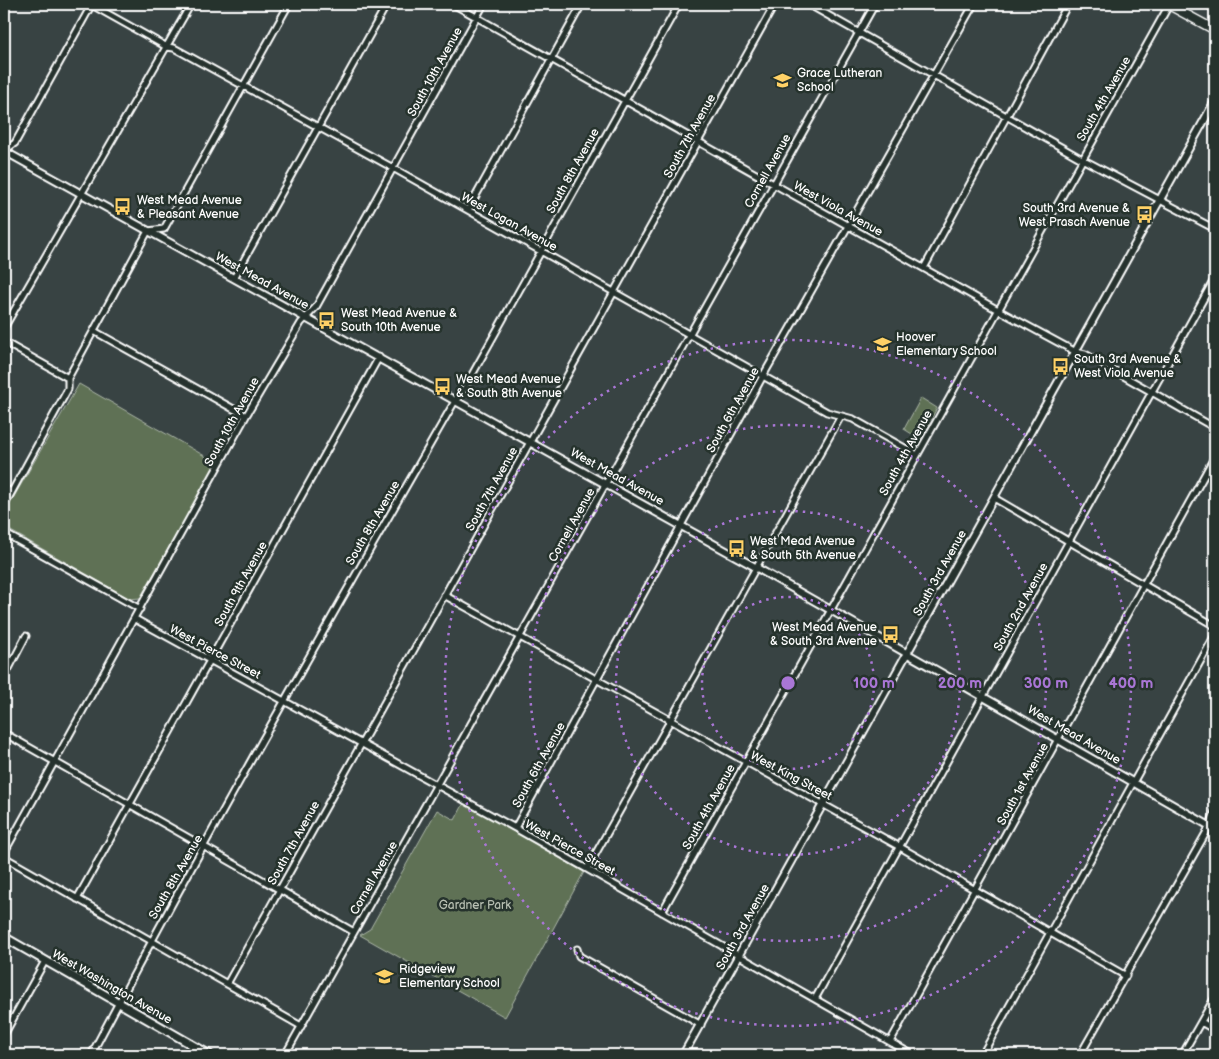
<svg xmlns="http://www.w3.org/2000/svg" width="1219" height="1059" viewBox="0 0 1219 1059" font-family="'Balsamiq Sans',sans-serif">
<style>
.green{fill:#5e7154;stroke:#aeb8aa}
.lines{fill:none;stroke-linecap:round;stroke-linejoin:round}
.minor-casing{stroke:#fff;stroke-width:9}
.tertiary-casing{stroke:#fff;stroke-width:10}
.secondary-casing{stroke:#fff;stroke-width:11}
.primary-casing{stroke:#fff;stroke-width:11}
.minor{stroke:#26332d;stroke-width:5}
.tertiary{stroke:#26332d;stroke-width:6}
.secondary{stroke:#26332d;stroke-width:7}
.primary{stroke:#26332d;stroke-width:8}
.ring{fill:none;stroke:#a976d5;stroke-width:2.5;stroke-dasharray:2.5 5}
.labels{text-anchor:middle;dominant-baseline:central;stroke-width:5;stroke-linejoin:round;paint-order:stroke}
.street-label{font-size:12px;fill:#fff;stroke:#26332d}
.poi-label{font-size:12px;fill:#fff;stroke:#26332d;text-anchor:start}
.park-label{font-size:12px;fill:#b7bfb2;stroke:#26332d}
.centre{fill:#a976d5;stroke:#26332d;stroke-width:2.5}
.ring-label{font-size:15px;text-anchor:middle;font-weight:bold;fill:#a976d5;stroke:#26332d;stroke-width:5;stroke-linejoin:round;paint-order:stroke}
</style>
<rect width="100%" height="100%" fill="#384343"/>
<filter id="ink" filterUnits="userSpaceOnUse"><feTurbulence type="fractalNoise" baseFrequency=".02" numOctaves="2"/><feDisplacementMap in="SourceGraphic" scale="10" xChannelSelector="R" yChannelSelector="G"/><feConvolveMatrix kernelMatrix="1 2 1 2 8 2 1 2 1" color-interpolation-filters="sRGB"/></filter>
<g filter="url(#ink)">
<path class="green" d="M79 384 217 463 140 598 130 599 4 527V514Z
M921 398 937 408 920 439 904 429Z
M464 803 584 872 505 1017 360 935 370 929 437 810 455 820Z"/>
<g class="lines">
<defs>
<path id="minor" d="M453 4 998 310 1076 352 1085 354 1215 428
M808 4 1082 159 1215 229
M92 5 167 47 174 48 393 168 827 412 853 419 917 455
M4 151 15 143 92 4
M468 210 582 4
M924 268 1068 4
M234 278 387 4
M4 328 191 4
M94 331 246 416
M4 342 68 378
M4 488 11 492
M994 498 1215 626
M4 506 68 389V378L148 231 164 229 289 4
M4 533 140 609
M444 595 900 847 1126 976
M135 619 515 828 913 1055
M4 678 26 636
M4 733 354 932
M515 828 763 376 974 4
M4 853 246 416 301 323 316 307 484 4
M4 857 301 1026
M587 869 841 416
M77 899 379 357
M662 912 1169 5
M577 949 579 956 701 1025
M227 984 775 4
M815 999 1215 278
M1201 1022 1215 1030
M4 1035 45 961
M890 1042 1215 456
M91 1055C207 835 331 617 455 401L463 391 679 4
M188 1055 193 1046
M285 1055 875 4
M982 1055 1215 635
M1080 1055 1210 826 1215 811
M1182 1055 1215 997"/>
<path id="tertiary" d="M4 151 757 568 1215 829
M683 1055 1215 101"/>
<path id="secondary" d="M4 937 210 1055"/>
<path id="primary" d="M1167 4 1215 30"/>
</defs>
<use href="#minor" class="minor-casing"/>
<use href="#tertiary" class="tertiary-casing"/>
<use href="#secondary" class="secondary-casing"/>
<use href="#primary" class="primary-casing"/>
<use href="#minor" class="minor"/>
<use href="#tertiary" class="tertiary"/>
<use href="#secondary" class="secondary"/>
<use href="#primary" class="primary"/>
</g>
</g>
<g class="ring">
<circle cx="788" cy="683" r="86"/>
<circle cx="788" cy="683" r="172"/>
<circle cx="788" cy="683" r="258"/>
<circle cx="788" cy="683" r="343"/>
</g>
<defs>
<symbol id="school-bare" viewBox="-9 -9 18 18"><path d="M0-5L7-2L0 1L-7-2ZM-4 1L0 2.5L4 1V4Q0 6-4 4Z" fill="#ffd166" stroke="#26332d" stroke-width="2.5" paint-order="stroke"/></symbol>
<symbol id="bus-bare" viewBox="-9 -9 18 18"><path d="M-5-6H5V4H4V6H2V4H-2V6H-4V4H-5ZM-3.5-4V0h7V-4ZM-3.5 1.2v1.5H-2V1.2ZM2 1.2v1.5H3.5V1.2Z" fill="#ffd166" stroke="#26332d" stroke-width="2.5" paint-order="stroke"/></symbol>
</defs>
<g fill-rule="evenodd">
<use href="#school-bare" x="770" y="68" width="25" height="25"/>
<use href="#bus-bare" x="110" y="194" width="25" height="25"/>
<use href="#bus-bare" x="1132" y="202" width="25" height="25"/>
<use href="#bus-bare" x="314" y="308" width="25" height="25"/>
<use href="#school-bare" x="870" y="332" width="25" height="25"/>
<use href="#bus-bare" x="1048" y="354" width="25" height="25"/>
<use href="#bus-bare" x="430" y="374" width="25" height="25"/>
<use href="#bus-bare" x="724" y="536" width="25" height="25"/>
<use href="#bus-bare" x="878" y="622" width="25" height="25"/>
<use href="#school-bare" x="372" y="964" width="25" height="25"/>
</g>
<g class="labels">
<g class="street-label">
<text transform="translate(435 72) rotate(-61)">South 10th Avenue</text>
<text transform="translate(1104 99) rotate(-60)">South 4th Avenue</text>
<text transform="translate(690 136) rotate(-61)">South 7th Avenue</text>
<text transform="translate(573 171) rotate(-61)">South 8th Avenue</text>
<text transform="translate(768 171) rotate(-61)">Cornell Avenue</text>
<text transform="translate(838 209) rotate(29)">West Viola Avenue</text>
<text transform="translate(509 222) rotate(29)">West Logan Avenue</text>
<text transform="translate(262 281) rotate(29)">West Mead Avenue</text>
<text transform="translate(733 410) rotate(-61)">South 6th Avenue</text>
<text transform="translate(232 422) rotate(-61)">South 10th Avenue</text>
<text transform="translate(906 453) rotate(-61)">South 4th Avenue</text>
<text transform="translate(617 477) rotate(29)">West Mead Avenue</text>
<text transform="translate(492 489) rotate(-61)">South 7th Avenue</text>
<text transform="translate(373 523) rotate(-60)">South 8th Avenue</text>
<text transform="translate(572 525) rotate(-61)">Cornell Avenue</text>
<text transform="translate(940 573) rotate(-61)">South 3rd Avenue</text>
<text transform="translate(241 584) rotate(-61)">South 9th Avenue</text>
<text transform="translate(1021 607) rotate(-61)">South 2nd Avenue</text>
<text transform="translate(215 652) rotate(28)">West Pierce Street</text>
<text transform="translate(1074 735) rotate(30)">West Mead Avenue</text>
<text transform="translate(539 765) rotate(-61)">South 6th Avenue</text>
<text transform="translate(791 776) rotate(28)">West King Street</text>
<text transform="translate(1023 784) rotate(-61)">South 1st Avenue</text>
<text transform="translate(709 807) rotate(-61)">South 4th Avenue</text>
<text transform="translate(294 843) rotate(-61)">South 7th Avenue</text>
<text transform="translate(570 848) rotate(29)">West Pierce Street</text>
<text transform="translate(176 877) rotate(-60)">South 8th Avenue</text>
<text transform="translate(374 878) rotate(-60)">Cornell Avenue</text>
<text transform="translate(743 927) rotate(-61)">South 3rd Avenue</text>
<text transform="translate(112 987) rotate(30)">West Washington Avenue</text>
</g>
<g class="poi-label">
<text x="797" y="73">Grace Lutheran<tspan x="797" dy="14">School</tspan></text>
<text x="137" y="200">West Mead Avenue<tspan x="137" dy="14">&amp; Pleasant Avenue</tspan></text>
<text x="1130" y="208" text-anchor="end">South 3rd Avenue &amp;<tspan x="1130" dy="14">West Prasch Avenue</tspan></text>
<text x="341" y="313">West Mead Avenue &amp;<tspan x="341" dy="14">South 10th Avenue</tspan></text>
<text x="896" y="337">Hoover<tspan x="896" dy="14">Elementary School</tspan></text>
<text x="1074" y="359">South 3rd Avenue &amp;<tspan x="1074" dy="14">West Viola Avenue</tspan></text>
<text x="456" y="379">West Mead Avenue<tspan x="456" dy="14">&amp; South 8th Avenue</tspan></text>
<text x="750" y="541">West Mead Avenue<tspan x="750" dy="14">&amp; South 5th Avenue</tspan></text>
<text x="877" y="627" text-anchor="end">West Mead Avenue<tspan x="877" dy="14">&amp; South 3rd Avenue</tspan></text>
<text x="399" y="969">Ridgeview<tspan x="399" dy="14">Elementary School</tspan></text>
</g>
<g class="park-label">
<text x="475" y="905">Gardner Park</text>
</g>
</g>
<circle cx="788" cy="683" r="8" class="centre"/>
<g class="ring-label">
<text x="874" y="688">100 m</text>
<text x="960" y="688">200 m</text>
<text x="1046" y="688">300 m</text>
<text x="1131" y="688">400 m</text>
</g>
<rect width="1219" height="1059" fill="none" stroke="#26332d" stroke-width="20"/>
<rect x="10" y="10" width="1199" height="1039" fill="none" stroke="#fff" stroke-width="2" filter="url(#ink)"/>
</svg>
